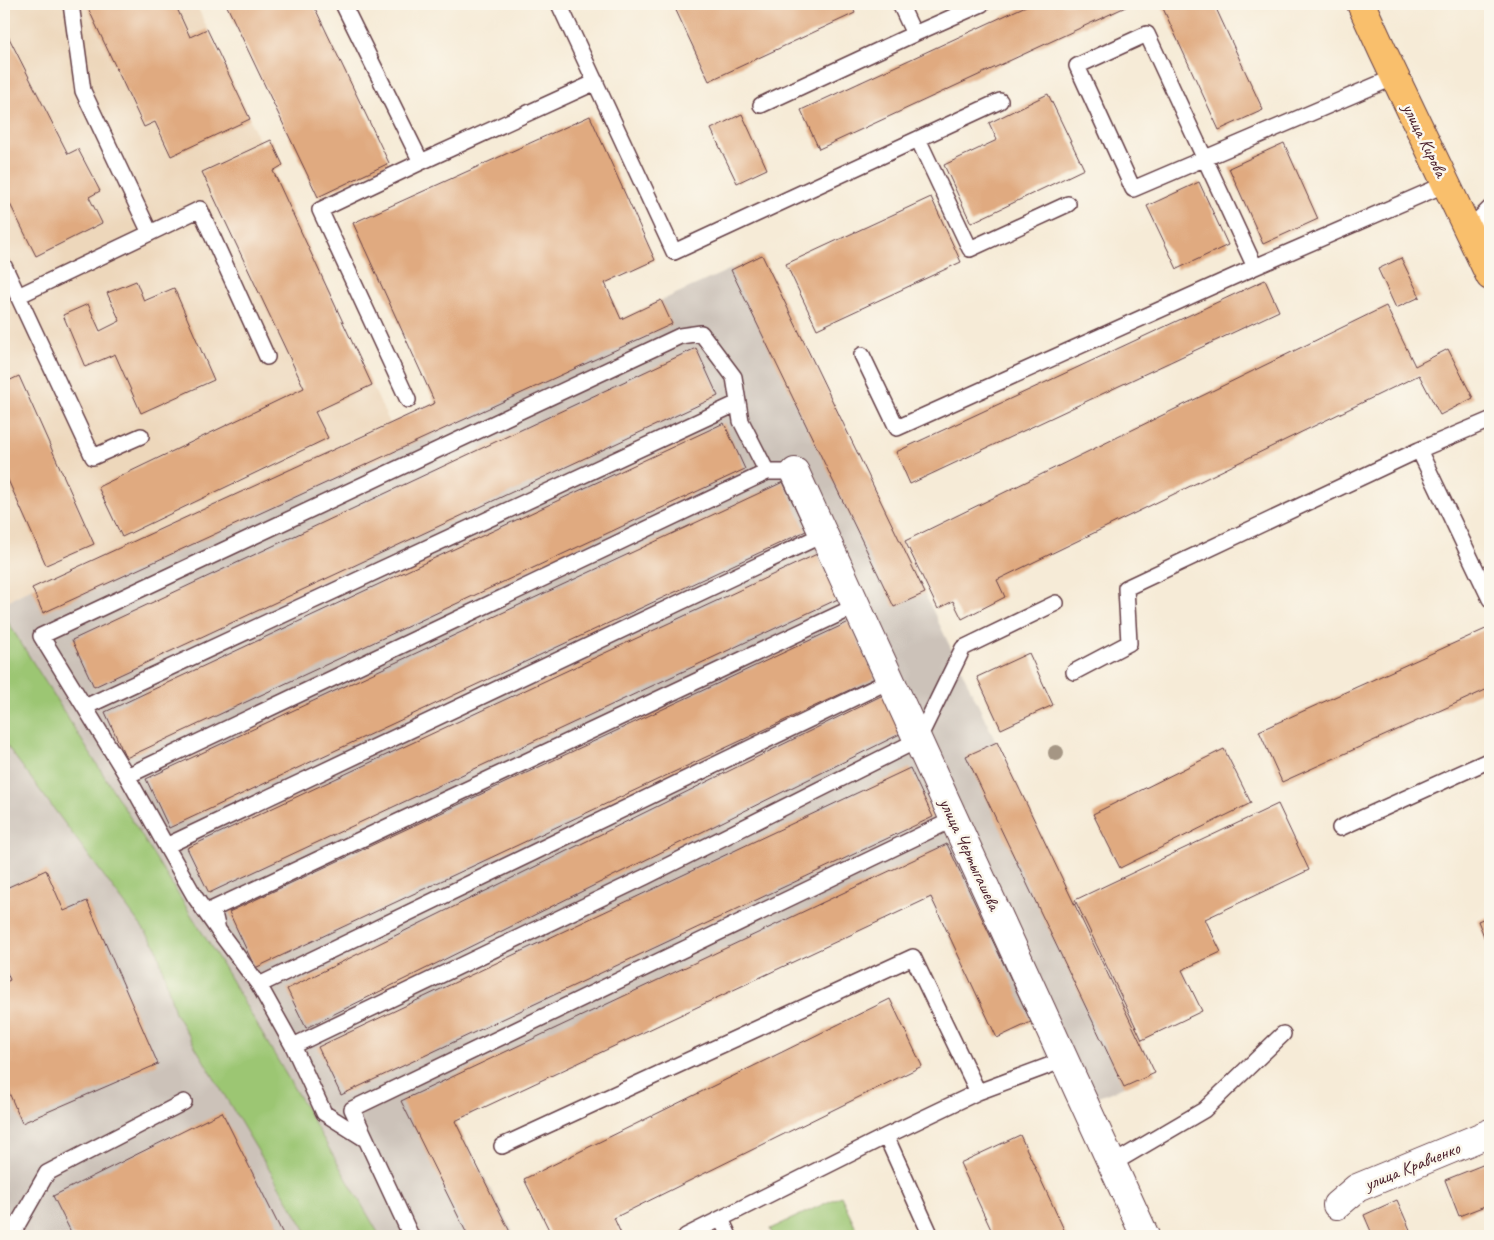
<svg xmlns="http://www.w3.org/2000/svg" width="1494" height="1240" viewBox="0 0 1494 1240" font-family="Caveat,sans-serif">
<style>
.built{fill:#edd7bb}
.industrial{fill:#ccc2b9}
.green{fill:#9cc673;stroke:#73724f}
.building{fill:#e0aa80}
.lines{fill:none;stroke-linecap:round;stroke-linejoin:round}
.service-casing{stroke:#643e45;stroke-width:18}
.minor-casing{stroke:#643e45;stroke-width:30}
.primary-casing{stroke:#643e45;stroke-width:30}
.service{stroke:#fff;stroke-width:15}
.minor{stroke:#fff;stroke-width:28}
.primary{stroke:#f9bf6c;stroke-width:28}
.tree{fill:#a59684}
.labels{text-anchor:middle;dominant-baseline:central;stroke-width:5;stroke-linejoin:round;paint-order:stroke}
.street-label{font-size:18px;fill:#4a1f2b;stroke:#fbf7ec}
</style>
<rect width="100%" height="100%" fill="#fbf7ec"/>
<filter id="ink" filterUnits="userSpaceOnUse"><feTurbulence type="fractalNoise" baseFrequency=".02" numOctaves="2"/><feDisplacementMap in="SourceGraphic" scale="10" xChannelSelector="R" yChannelSelector="G"/><feConvolveMatrix kernelMatrix="1 2 1 2 8 2 1 2 1" color-interpolation-filters="sRGB"/></filter>
<filter id="wash" filterUnits="userSpaceOnUse"><feTurbulence type="fractalNoise" baseFrequency=".0096" numOctaves="4" result="noise"/><feDisplacementMap in="SourceGraphic" scale="20" xChannelSelector="R" yChannelSelector="G"/><feGaussianBlur stdDeviation="1.12" result="paint"/><feColorMatrix in="noise" values="0 0 0 0 0 0 0 0 0 0 0 0 0 0 0 0 0 1.4 0 .05"/><feComposite in="paint" operator="in"/></filter>
<g filter="url(#wash)">
<rect width="100%" height="100%" fill="#f6ebd7"/>
<path class="built" d="M4 4H196L390 424 32 588 4 603Z"/>
<path class="industrial" d="M762 255 1155 1073 1124 1087 1072 1107 1031 1022 997 1038 930 897 455 1121 515 1236H380L220 961 4 616V603L32 588 435 403Z
M4 742 156 946 175 1013 309 1236H4Z"/>
<path class="green" d="M4 616 220 961 380 1236H309L175 1013 156 946 4 742Z
M841 1196 860 1236H773L770 1229Z"/>
<g id="blocks">
<path class="building" d="M86 4H175L190 37 207 29 250 119 171 156 155 122 144 127Z
M226 4H313L389 163 318 197Z
M673 4H851L855 13 709 81Z
M1030 4H1132L819 149 801 110Z
M1161 4H1214L1263 110 1219 130Z
M5 30 68 154 78 149 100 191 89 197 102 223 36 256 4 192V31Z
M1048 94 1084 169 971 223 944 165 997 140 989 123Z
M742 114 767 169 737 183 711 129Z
M590 116 655 260 605 283 621 319 661 300 672 324 43 613 32 588 435 403 353 223Z
M271 140 283 165 273 171 372 385 315 412 328 438 122 537 98 487 304 388 202 172Z
M1284 143 1318 219 1263 244 1229 168Z
M1199 182 1228 245 1177 269 1147 206Z
M931 197 961 262 817 329 786 264Z
M762 255 925 593 894 607 731 270Z
M1401 258 1420 297 1396 308 1378 269Z
M1265 280 1279 311 910 484 896 452Z
M136 281 144 301 174 288 214 380 141 413 115 354 85 367 63 315 88 304 100 331 120 321 107 293Z
M1386 306 1415 366 1448 349 1473 398 1440 415 1419 375 997 580 1005 597 962 619 953 601 938 609 905 541Z
M696 348 718 396 94 687 72 640Z
M19 376 94 544 46 565 4 471V383Z
M724 423 745 469 126 758 105 712Z
M783 482 806 531 169 828 146 779Z
M817 554 838 599 209 893 187 848Z
M849 622 875 678 255 968 229 912Z
M1490 627V688L1282 782 1259 731Z
M1029 653 1053 705 1001 729 977 677Z
M885 694 904 732 306 1028 287 989Z
M997 742 1155 1073 1124 1087 966 756Z
M1224 749 1251 803 1120 868 1093 814Z
M910 768 933 817 341 1095 318 1047Z
M1278 804 1309 870 1205 919 1221 952 1182 970 1202 1011 1142 1040 1075 900Z
M947 844 1031 1022 997 1038 931 897 455 1121 512 1236H468L401 1101Z
M46 870 64 911 87 901 158 1064 22 1123 4 1081V983L10 980 4 966V889Z
M1490 916V943L1487 944 1478 921Z
M890 999 922 1066 614 1218 622 1236H552L524 1179Z
M222 1112 284 1236H73L53 1196Z
M1020 1135 1067 1236H994L960 1163Z
M1490 1162V1204L1459 1216 1445 1180Z
M1397 1200 1411 1232 1401 1236H1373L1364 1215Z"/>
</g>
</g>
<g filter="url(#ink)">
<use href="#blocks" fill-opacity="0" stroke="#643e45" stroke-width="1"/>
<g class="lines">
<defs>
<path id="service" d="M71 4 83 91 150 233 200 209 267 357
M343 4 421 162
M559 4 674 252 1000 101
M900 4 914 34 982 4
M761 105 914 34
M918 139 970 249 1068 204
M1468 230 1490 208
M4 266 93 457 141 436
M1255 267 1147 34 1077 66 1133 189 1395 77
M18 296 150 233
M862 355 897 428 1255 267 1446 184
M408 400 320 210 421 162 596 82
M1419 450 1490 599
M1074 672 1129 643 1126 588 1419 450 1490 420
M85 707 738 403
M127 776 41 636 680 336 701 333 734 377 741 421 767 472
M1340 828 1490 760
M166 846 127 776 767 472H795
M218 930 195 897 166 846 824 534
M259 985 218 930 213 909 856 606
M293 1046 259 985 891 680
M886 1136 931 1236
M365 1139 324 1113 293 1046 645 877 918 740 963 648 1056 603
M502 1146 913 957 978 1092
M1112 1164 1204 1110 1283 1034
M721 1219 729 1236
M11 1236 47 1173 184 1102
M411 1236 352 1109 954 819
M686 1236 886 1136 978 1092 1064 1060"/>
<path id="minor" d="M795 472 1145 1236
M1337 1205 1357 1188 1490 1133"/>
<path id="primary" d="M1361 4 1384 54 1490 276"/>
</defs>
<use href="#service" class="service-casing"/>
<use href="#minor" class="minor-casing"/>
<use href="#primary" class="primary-casing"/>
<use href="#service" class="service"/>
<use href="#minor" class="minor"/>
<use href="#primary" class="primary"/>
</g>
<circle class="tree" cx="1056" cy="753" r="8"/>
</g>
<g class="labels">
<g class="street-label">
<text transform="translate(1425 140) rotate(64)">улица Кирова</text>
<text transform="translate(970 854) rotate(65)">улица Чертыгашева</text>
<text transform="translate(1412 1166) rotate(-22)">улица Кравченко</text>
</g>
</g>
<rect width="1494" height="1240" fill="none" stroke="#fbf7ec" stroke-width="20"/>
</svg>
